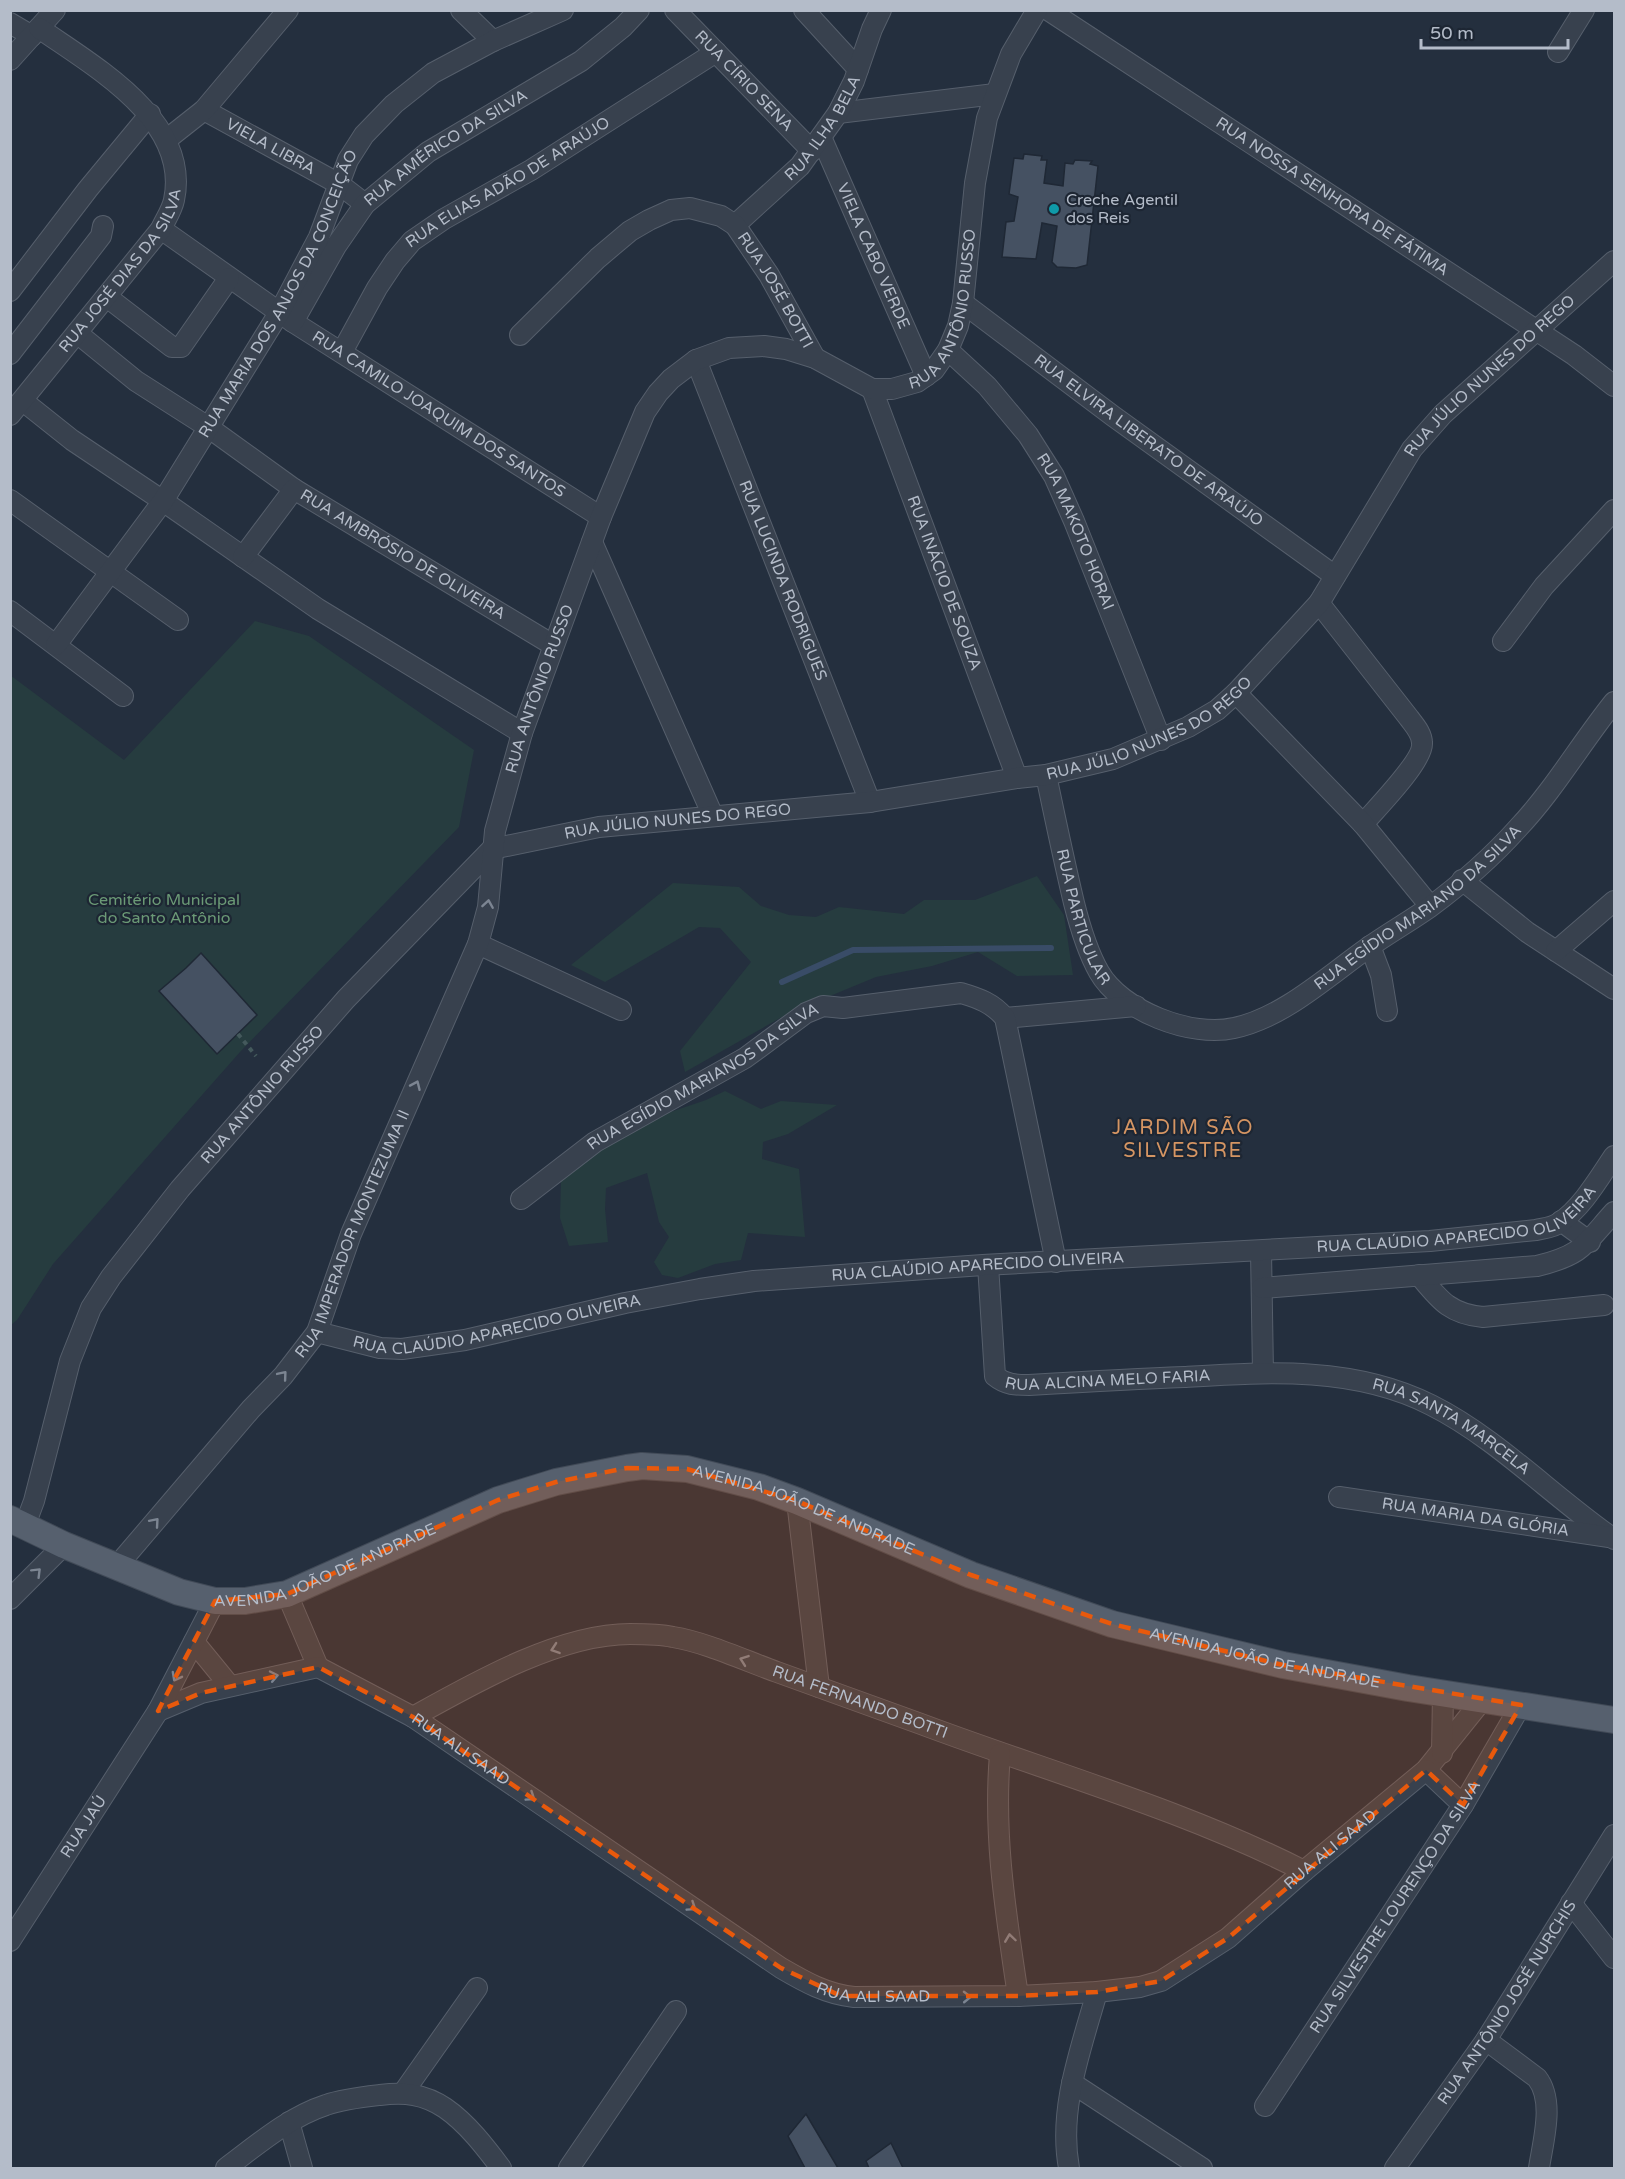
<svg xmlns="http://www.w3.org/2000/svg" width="1625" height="2179" viewBox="0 0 1625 2179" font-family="'Varela Round',sans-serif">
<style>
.green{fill:#263c3f}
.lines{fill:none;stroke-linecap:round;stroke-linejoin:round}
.stream{stroke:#394c67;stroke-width:6}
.building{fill:#455162;stroke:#1f2835;stroke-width:1.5}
.minor-casing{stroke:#565f6c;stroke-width:22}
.major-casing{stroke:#414a57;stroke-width:28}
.path{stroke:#44595c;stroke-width:4;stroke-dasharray:4.5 4.5;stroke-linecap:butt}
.minor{stroke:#38414e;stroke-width:20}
.major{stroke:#56606e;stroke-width:26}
.oneway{stroke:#7c8592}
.marked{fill:#e8590c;fill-opacity:0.2;stroke:#e8590c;stroke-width:4.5;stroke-dasharray:12 8;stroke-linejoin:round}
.culture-dot{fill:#0f9aa8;stroke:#1d2633;stroke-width:2}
.labels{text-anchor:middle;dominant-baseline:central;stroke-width:4.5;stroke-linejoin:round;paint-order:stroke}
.street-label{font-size:16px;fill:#b4bcc9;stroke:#1d2633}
.poi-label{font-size:16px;fill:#b4bcc9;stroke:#1d2633;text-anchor:start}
.park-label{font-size:16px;fill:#6b9a76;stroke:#1d2633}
.quarter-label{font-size:20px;letter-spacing:1.5px;fill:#d59563;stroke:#1d2633}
</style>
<rect width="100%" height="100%" fill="#242f3e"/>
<path class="green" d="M255 621 309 636 474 750 459 827 240 1052 53 1264 17 1320 11 1325 10 675 124 760Z
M1037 876 1064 915 1073 975 1017 976 978 952 932 966 876 977 789 1013 685 1072 680 1051 751 962 720 928 699 927 605 982 571 965 673 883 739 887 761 906 789 915 816 917 839 907 904 914 924 900H975Z
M725 1091 761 1109 781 1101 837 1105 788 1134 763 1142 762 1159 799 1169 805 1237 748 1233 741 1260 715 1264 678 1278 662 1275 654 1262 669 1237 659 1222 647 1173 606 1188 605 1209 608 1242 569 1246 560 1218 561 1180 580 1157 650 1119 706 1100Z"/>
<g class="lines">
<path class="stream" d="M782 982 853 950 1051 948"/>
</g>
<path class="building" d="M1024 154 1042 156 1041 160H1047L1044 183 1063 186 1065 163 1073 164 1075 160 1092 161 1090 164 1098 166 1087 265 1076 268 1057 267 1052 262 1057 226 1042 223 1036 259 1002 257 1006 222 1014 221 1018 197 1009 194 1014 158 1023 159Z
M201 953 257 1015 217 1054 159 991 186 968Z
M806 2114 838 2168H805L788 2136Z
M891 2143 903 2168H869L866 2161Z"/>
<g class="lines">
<defs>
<g id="minor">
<path d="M461 10 493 41"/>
<path id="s1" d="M675 10 812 151"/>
<path d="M804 10 858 69"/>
<path id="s2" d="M1048 10 1574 355 1614 386"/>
<path d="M10 23 32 36"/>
<path d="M1558 52 1584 10"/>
<path d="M10 60 55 10"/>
<path id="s3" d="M204 110 339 184 365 204"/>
<path d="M838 113 995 94"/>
<path id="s4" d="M821 137 926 376"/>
<path d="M166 140 204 110 288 10"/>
<path id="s5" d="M735 225 800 166 838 113 854 81 872 29 881 10"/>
<path id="s6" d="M161 229 293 322 601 517"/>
<path d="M10 291 88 189 150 114"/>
<path d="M107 297 172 347H181L229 278"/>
<path id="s7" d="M963 303 1113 416 1335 576"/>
<path id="s8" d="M293 322 336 246 365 204 428 152 581 61 623 27 639 10"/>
<path d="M77 333 136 381 208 427 294 489"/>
<path id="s9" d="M520 335 598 258 630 231 649 220 671 210 690 208 721 216 735 225 769 275 815 358"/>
<path id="s10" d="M948 350 987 386 1028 435 1054 476 1074 521 1161 740"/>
<path id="s11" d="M342 352 377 288 395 261 412 241 444 219 531 170 716 52"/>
<path d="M10 354 101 236 103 226"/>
<path id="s12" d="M696 360 870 802"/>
<path id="s13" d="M872 389 1017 778"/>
<path d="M23 401 72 440 163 501 318 609 522 733"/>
<path id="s14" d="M10 415 161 229C165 220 172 210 174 200 191 120 93 66 39 28"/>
<path d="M10 500 178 620"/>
<path d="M592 542 713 816"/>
<path id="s15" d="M243 557 294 489 553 645"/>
<path d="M1319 603 1409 718C1414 725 1422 733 1422 743 1424 760 1376 809 1363 824"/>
<path d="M10 611 123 696"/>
<path d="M1503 641 1544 586 1614 510"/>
<path id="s16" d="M56 645 163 501 279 313 319 237 348 160 364 135 394 104 433 73 493 41 563 10"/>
<path d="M1236 693 1363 824 1430 906"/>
<path id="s17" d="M1046 775C1055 818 1064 861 1074 903 1080 927 1087 951 1099 972 1121 1011 1192 1038 1234 1028 1283 1018 1329 975 1369 947 1389 933 1410 921 1430 907 1461 884 1492 857 1518 828 1554 790 1581 743 1614 702"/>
<path id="s18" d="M492 849 599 827 870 802 1017 778 1046 775 1113 759 1188 727 1217 710 1236 693 1319 603 1412 449 1443 414 1614 261"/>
<path d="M1462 880 1527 932 1614 989"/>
<path d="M478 944 621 1010"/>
<path d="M1370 946 1381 975 1387 1011"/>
<path d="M1556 951 1614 901"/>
<path d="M1005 1018 1136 1006"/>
<path id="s19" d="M521 1199 595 1142 745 1058 806 1013 823 1006 843 1008 961 993C978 998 993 1003 1005 1018L1056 1262"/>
<path d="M1561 1221 1590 1242"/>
<path d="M1261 1251 1263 1373"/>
<path id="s20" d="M988 1265 995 1376C1006 1385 1016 1385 1029 1385 1081 1382 1133 1379 1184 1377 1267 1372 1354 1366 1431 1405 1497 1438 1553 1497 1614 1539"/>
<path d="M1419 1275C1439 1299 1449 1314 1483 1317L1604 1305"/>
<path d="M1262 1288 1537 1266C1583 1255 1585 1244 1614 1212"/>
<path id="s21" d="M317 1332 380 1348 402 1349 465 1340 625 1303 700 1289 754 1281 983 1265 1430 1241 1536 1230C1544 1228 1552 1228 1559 1223 1582 1208 1599 1178 1614 1156"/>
<path id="s22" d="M1339 1497 1609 1537"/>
<path d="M797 1501 819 1687"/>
<path id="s23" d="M25 1525 34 1501 70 1361 91 1308 111 1277 180 1189 346 999 492 849"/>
<path id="s24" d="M117 1566 251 1409 283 1376 317 1332 351 1234 478 944 488 907 495 831 522 733 601 517 645 412 658 393 671 379 696 360 729 348 764 346 786 349 815 358 872 389H892L917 382 934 370 948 350 958 326 963 303 975 183 987 118 1011 54 1037 10"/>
<path d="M287 1594 318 1667"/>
<path d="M10 1599 64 1545"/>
<path d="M194 1642 230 1686"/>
<path id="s25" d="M318 1667 413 1717 781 1968C805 1982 826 1994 854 1997L1018 1996 1097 1992 1140 1987 1161 1981 1228 1938 1304 1871 1426 1770 1483 1699"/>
<path d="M158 1711 201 1693 318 1667"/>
<path id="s26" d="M413 1717C474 1683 559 1634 630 1634 644 1634 659 1634 673 1637 705 1642 746 1661 777 1672 825 1689 873 1707 921 1724 1049 1772 1182 1809 1304 1871"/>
<path d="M1442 1753 1443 1693"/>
<path d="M1000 1754C993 1837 1006 1914 1018 1996"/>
<path d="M1426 1770 1463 1805"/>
<path d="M1571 1903 1614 1958"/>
<path id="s27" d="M10 1941 158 1711 215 1601"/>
<path d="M1486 2040 1537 2078C1555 2101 1543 2141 1539 2168"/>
<path d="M1072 2083 1202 2168"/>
<path d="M403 2093 477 1988"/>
<path id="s28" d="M1265 2106 1463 1805 1521 1705"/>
<path d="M289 2122 302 2168"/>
<path d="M226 2168C257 2145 289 2117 326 2105 343 2099 362 2097 380 2095 405 2092 424 2094 445 2108 467 2123 486 2148 501 2168"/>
<path d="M569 2168 676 2011"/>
<path d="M1069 2168C1058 2109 1081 2049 1097 1992"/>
<path id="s29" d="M1395 2168 1486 2040 1614 1835"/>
</g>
<g id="major">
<path id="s30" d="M10 1519 64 1545 179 1592 215 1601H245L287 1594 498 1500 556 1482 627 1468 642 1466 687 1469 759 1487 797 1501 971 1575 1112 1624 1283 1665 1408 1688 1614 1720"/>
</g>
</defs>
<use href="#minor" class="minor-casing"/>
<use href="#major" class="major-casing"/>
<path class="path" d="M238 1034 256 1056"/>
<use href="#minor" class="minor"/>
<use href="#major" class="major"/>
</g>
<defs><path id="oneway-chevron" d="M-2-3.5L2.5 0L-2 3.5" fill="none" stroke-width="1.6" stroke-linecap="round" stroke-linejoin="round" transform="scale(1.5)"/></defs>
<g class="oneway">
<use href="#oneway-chevron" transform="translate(488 904) rotate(-81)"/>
<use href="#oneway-chevron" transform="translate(416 1085) rotate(-66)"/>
<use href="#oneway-chevron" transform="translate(283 1375) rotate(-50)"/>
<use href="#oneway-chevron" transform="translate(155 1522) rotate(-49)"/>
<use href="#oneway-chevron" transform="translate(37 1572) rotate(-45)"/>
<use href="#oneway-chevron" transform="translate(555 1649) rotate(161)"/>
<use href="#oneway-chevron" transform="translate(744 1660) rotate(-160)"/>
<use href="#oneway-chevron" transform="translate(274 1676) rotate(-12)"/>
<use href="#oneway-chevron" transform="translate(176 1677) rotate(118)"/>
<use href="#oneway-chevron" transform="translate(531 1797) rotate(34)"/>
<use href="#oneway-chevron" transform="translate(692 1907) rotate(34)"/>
<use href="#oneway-chevron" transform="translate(1010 1938) rotate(-98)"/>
<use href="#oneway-chevron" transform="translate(967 1997) rotate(-1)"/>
</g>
<path class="marked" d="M627 1468 687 1469 797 1501 971 1575 1112 1624 1283 1665 1521 1705 1463 1805 1426 1770 1228 1938 1161 1981 1097 1992 1018 1996H841L781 1968 413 1717 318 1667 201 1693 158 1711 215 1601 287 1594 498 1500 556 1482Z"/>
<circle class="culture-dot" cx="1054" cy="209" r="6"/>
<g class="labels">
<g class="street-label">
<text stroke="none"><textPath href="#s1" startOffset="99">RUA CÍRIO SENA</textPath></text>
<text stroke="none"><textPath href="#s5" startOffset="132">RUA ILHA BELA</textPath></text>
<text stroke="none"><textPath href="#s3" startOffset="76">VIELA LIBRA</textPath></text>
<text stroke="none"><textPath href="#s8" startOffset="237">RUA AMÉRICO DA SILVA</textPath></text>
<text stroke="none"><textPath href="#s11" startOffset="244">RUA ELIAS ADÃO DE ARAÚJO</textPath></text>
<text stroke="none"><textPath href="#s2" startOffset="340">RUA NOSSA SENHORA DE FÁTIMA</textPath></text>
<text stroke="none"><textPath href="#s4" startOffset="130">VIELA CABO VERDE</textPath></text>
<text stroke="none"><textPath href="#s14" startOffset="183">RUA JOSÉ DIAS DA SILVA</textPath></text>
<text stroke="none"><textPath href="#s9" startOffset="342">RUA JOSÉ BOTTI</textPath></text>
<text stroke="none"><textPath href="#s16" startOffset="417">RUA MARIA DOS ANJOS DA CONCEIÇÃO</textPath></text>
<text stroke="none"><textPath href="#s24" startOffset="1676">RUA ANTÔNIO RUSSO</textPath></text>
<text stroke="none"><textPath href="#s18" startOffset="1178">RUA JÚLIO NUNES DO REGO</textPath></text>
<text stroke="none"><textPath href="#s6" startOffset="334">RUA CAMILO JOAQUIM DOS SANTOS</textPath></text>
<text stroke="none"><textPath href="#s7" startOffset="231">RUA ELVIRA LIBERATO DE ARAÚJO</textPath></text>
<text stroke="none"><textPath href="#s10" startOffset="225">RUA MAKOTO HORAI</textPath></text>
<text stroke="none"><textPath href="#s15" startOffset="212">RUA AMBRÓSIO DE OLIVEIRA</textPath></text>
<text stroke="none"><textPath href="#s12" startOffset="237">RUA LUCINDA RODRIGUES</textPath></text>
<text stroke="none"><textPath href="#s13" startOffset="207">RUA INÁCIO DE SOUZA</textPath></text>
<text stroke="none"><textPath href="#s24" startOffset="992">RUA ANTÔNIO RUSSO</textPath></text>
<text stroke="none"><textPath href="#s18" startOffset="674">RUA JÚLIO NUNES DO REGO</textPath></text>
<text stroke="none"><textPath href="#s18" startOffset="188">RUA JÚLIO NUNES DO REGO</textPath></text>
<text stroke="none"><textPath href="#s17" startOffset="580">RUA EGÍDIO MARIANO DA SILVA</textPath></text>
<text stroke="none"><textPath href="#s17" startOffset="147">RUA PARTICULAR</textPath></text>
<text stroke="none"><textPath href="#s19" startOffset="220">RUA EGÍDIO MARIANOS DA SILVA</textPath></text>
<text stroke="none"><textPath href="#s23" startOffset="501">RUA ANTÔNIO RUSSO</textPath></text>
<text stroke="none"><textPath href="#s21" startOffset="1156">RUA CLAÚDIO APARECIDO OLIVEIRA</textPath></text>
<text stroke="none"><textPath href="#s24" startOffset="412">RUA IMPERADOR MONTEZUMA II</textPath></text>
<text stroke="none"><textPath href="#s21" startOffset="670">RUA CLAÚDIO APARECIDO OLIVEIRA</textPath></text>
<text stroke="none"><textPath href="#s21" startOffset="184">RUA CLAÚDIO APARECIDO OLIVEIRA</textPath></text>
<text stroke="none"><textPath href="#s20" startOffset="226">RUA ALCINA MELO FARIA</textPath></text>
<text stroke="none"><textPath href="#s20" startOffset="582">RUA SANTA MARCELA</textPath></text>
<text stroke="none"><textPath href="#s30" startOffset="842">AVENIDA JOÃO DE ANDRADE</textPath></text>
<text stroke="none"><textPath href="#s22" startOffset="138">RUA MARIA DA GLÓRIA</textPath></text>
<text stroke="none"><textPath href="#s30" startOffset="338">AVENIDA JOÃO DE ANDRADE</textPath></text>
<text stroke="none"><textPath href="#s30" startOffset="1328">AVENIDA JOÃO DE ANDRADE</textPath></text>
<text stroke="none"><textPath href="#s26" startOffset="476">RUA FERNANDO BOTTI</textPath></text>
<text stroke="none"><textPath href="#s25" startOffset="165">RUA ALI SAAD</textPath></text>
<text stroke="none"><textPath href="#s27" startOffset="136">RUA JAÚ</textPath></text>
<text stroke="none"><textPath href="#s25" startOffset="1155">RUA ALI SAAD</textPath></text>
<text stroke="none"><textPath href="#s28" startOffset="238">RUA SILVESTRE LOURENÇO DA SILVA</textPath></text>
<text stroke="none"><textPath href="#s25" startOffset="651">RUA ALI SAAD</textPath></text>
<text stroke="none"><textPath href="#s29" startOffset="200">RUA ANTÔNIO JOSÉ NURCHIS</textPath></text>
</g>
<g class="poi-label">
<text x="1066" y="200">Creche Agentil<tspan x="1066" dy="18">dos Reis</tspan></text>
</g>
<g class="park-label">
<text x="164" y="900">Cemitério Municipal<tspan x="164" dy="18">do Santo Antônio</tspan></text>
</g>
<g class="quarter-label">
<text x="1183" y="1128">JARDIM SÃO<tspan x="1183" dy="23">SILVESTRE</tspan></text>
</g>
</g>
<rect width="1625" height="2179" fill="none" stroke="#b4bcc9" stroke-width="24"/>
<path d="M1421 39v9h147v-9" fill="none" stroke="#b4bcc9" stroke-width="3"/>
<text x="1430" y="39" font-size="18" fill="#b4bcc9" stroke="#1d2633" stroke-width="4.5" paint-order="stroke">50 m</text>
</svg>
